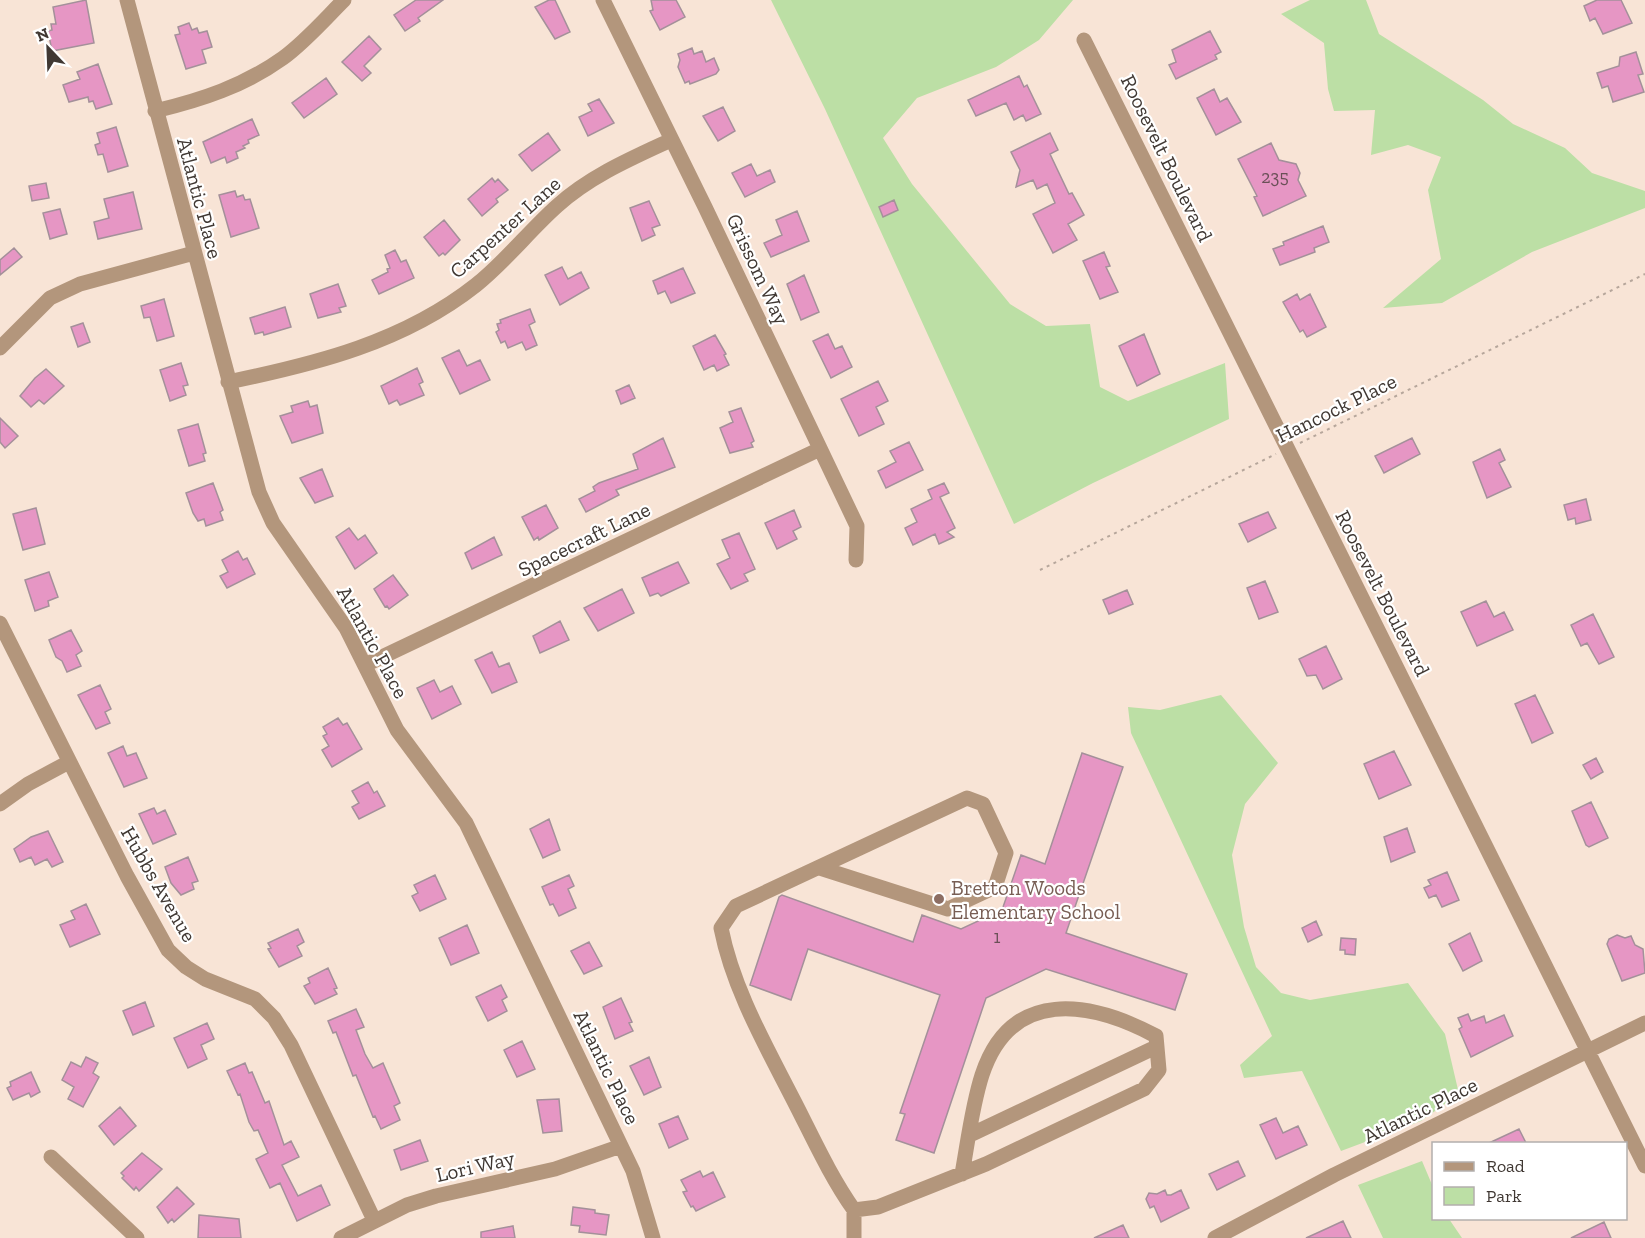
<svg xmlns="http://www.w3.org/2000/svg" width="1645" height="1238" viewBox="0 0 1645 1238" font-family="'Zilla Slab',serif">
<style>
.green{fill:#bcdfa5}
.building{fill:#e696c4;stroke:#a4909a;stroke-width:1.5}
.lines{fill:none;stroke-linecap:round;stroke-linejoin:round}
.path{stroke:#b6a69b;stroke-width:2;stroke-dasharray:3 4.5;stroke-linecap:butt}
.minor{stroke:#b3967c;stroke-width:15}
.education-dot{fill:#8d6e63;stroke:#fff;stroke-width:2}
.labels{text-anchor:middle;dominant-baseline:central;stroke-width:4.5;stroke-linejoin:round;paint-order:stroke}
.number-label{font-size:18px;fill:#6a5057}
.street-label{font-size:21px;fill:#403833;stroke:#fff}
.education-label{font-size:21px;fill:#785e54;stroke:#fff;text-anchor:start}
</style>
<rect width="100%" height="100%" fill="#f8e4d6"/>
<path class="green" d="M771 0H1073L1039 40 996 67 917 98 883 138 912 184 1010 304 1046 326 1090 324 1100 387 1128 401 1225 363 1229 419 1093 483 1014 524 825 109Z
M1310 0H1366L1379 34 1483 100 1513 124 1565 148 1592 173 1645 191V208L1532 252 1442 303 1383 308 1441 259 1428 190 1441 157 1408 145 1371 155 1375 110 1334 111 1328 89 1324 43 1281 14Z
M1221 695 1278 763 1245 804 1232 855 1244 927 1256 967 1281 993 1310 1000 1408 983 1445 1034 1459 1094 1421 1121 1341 1151 1302 1071 1244 1078 1240 1065 1272 1036 1131 733 1128 707 1160 710Z
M1422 1161 1433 1187 1434 1218 1449 1219 1462 1238H1383L1358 1185Z"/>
<path class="building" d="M86 0 94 43 52 51 48 31 52 30 51 24H56L53 7Z
M416 0H443L418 18 420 21 405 31 394 15Z
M549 0H555L570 32 555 39 535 7Z
M651 0H676L685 17 660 30 650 11 653 10Z
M1597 0H1621L1632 23 1603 34 1595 18 1590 21 1584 6Z
M189 23 192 30 197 28 199 33 207 31 212 47 202 50 206 63 186 69 175 35 180 34 178 27Z
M1210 31 1221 52 1215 55 1217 59 1176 79 1169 65 1176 62 1172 50Z
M369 36 381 49 364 66 371 73 362 81 342 62Z
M692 48 694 54 702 51 706 62 714 58 719 70 716 74 690 84 689 81 685 83 678 67 680 60 678 54Z
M1636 52 1643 74 1638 75 1644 92 1613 102 1608 86 1602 88 1597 73 1619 66 1620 57Z
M98 64 112 104 96 109 93 101 89 102 88 97 69 102 63 85 80 79 77 72Z
M1019 76 1024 87 1027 85 1041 114 1026 121 1023 115 1014 120 1006 103 976 116 968 100Z
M326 78 337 94 304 118 292 103Z
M1214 89 1220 102 1227 98 1241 122 1216 135 1197 98Z
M599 99 614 123 588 136 579 117 592 111 588 104Z
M723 107 735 131 718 141 703 116Z
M252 119 259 135 248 140 249 143 243 146 245 148 236 152 238 158 227 163 225 157 211 163 203 142Z
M116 127 128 166 108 172 103 154 98 155 95 145 100 143 97 133Z
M548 133 560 150 532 171 519 155Z
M1050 133 1058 150 1050 154 1069 194 1072 193 1084 215 1068 224 1077 240 1053 253 1033 214 1055 203 1047 184 1037 189 1033 180 1016 187 1020 170 1011 152Z
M1271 143 1279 160 1296 164 1300 173 1298 180 1306 196 1263 216 1254 197 1257 196 1238 159Z
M751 164 757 176 770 170 775 182 745 197 732 173Z
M492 178 495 182 498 179 508 190 496 199 498 202 482 216 468 199Z
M46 183 49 198 32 201 29 186Z
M235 191 237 197 243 195 245 200 250 199 259 228 231 237 219 195Z
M133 192 142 229 98 239 94 222 109 218 104 199Z
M894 200 898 210 883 217 879 207Z
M649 201 660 225 652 228 655 235 642 241 630 208Z
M60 209 67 234 50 239 43 213Z
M797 211 809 241 771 257 764 243 782 235 776 220Z
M444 220 460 240 445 255 443 253 439 256 424 237Z
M1323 226 1329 242 1314 248 1315 252 1280 265 1273 249 1284 245 1283 242Z
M14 248 22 257 0 275V260Z
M395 250 401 262 406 260 414 278 379 294 372 280 388 272 387 269 390 268 385 255Z
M1104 252 1110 266 1106 267 1118 292 1100 299 1083 261Z
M562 267 568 279 581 272 589 288 560 305 545 275Z
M683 268 695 293 671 303 665 291 658 294 653 281Z
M804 275 819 312 801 320 787 284Z
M338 284 346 306 339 308 341 312 318 318 310 294Z
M1297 294 1300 300 1310 294 1326 327 1307 337 1303 330 1300 332 1283 302Z
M164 299 174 336 157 341 150 317 144 318 141 306Z
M285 307 291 327 264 335 263 332 255 334 250 318Z
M530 309 535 322 529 325 537 345 526 350 522 342 508 348 505 341 501 343 496 332 499 330 497 324 501 323 500 320Z
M83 323 90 342 78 347 71 327Z
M828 334 835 349 842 346 852 367 831 378 813 341Z
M1144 334 1160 374 1137 386 1119 346Z
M715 335 726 354 724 355 729 365 717 371 714 365 704 370 693 346Z
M459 350 467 366 480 360 490 380 460 394 442 358Z
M181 363 188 385 183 386 186 395 170 401 160 370Z
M417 368 423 382 419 384 424 395 400 405 397 400 389 404 381 386Z
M46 369 64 386 44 404 39 400 31 407 20 396 35 378Z
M878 381 888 401 876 407 884 424 859 436 841 399Z
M629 385 635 398 621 404 616 391Z
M308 401 310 407 317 405 323 433 292 443 280 416 293 412 291 406Z
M741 408 754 441 751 443 753 447 730 453 720 428 733 422 729 412Z
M0 418 18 436 5 448 0 442Z
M198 424 206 453 203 454 205 461 189 466 178 430Z
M663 438 675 467 616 490 619 495 586 512 579 499 595 491 593 487 599 483 638 469 633 454Z
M1412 438 1420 454 1384 473 1375 456Z
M909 442 923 470 886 488 878 471 896 462 890 451Z
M1500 449 1505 460 1499 463 1511 487 1487 498 1473 462Z
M322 469 333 496 315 503 300 478Z
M213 483 223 510 220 512 223 520 206 526 204 519 198 521 193 513 186 493Z
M944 483 949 493 940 497 955 528 947 532 954 537 939 544 935 534 913 545 905 528 917 522 911 509 932 499 928 490Z
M1586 499 1591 520 1576 524 1575 518 1568 520 1564 505Z
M546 505 558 528 539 540 538 537 534 540 522 517Z
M36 508 45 544 23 550 13 514Z
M794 510 801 527 793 531 797 539 777 549 765 523Z
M1268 512 1276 528 1248 542 1239 524Z
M349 528 358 540 365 535 377 553 355 569 336 537Z
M739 533 755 569 744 574 748 581 731 589 717 564 730 558 722 540Z
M494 537 502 555 472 569 465 553Z
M238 551 243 560 247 558 255 574 227 588 220 576 228 572 222 560Z
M678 562 689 583 661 596 658 593 650 596 642 578Z
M49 572 58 597 48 601 49 606 35 611 25 580Z
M393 575 408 595 389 609 387 606 385 607 374 589Z
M1265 581 1278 612 1259 619 1247 588Z
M622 589 634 613 598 631 584 608Z
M1127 590 1133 604 1109 614 1103 600Z
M1486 601 1494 617 1504 612 1513 630 1477 646 1461 612Z
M1593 614 1614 657 1599 664 1587 643 1581 646 1571 625Z
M560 621 569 640 540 653 533 636Z
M71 630 82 651 76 655 81 666 67 672 62 661 56 657 49 640Z
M1326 646 1342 679 1323 689 1316 675 1307 676 1299 659Z
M492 652 499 667 509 663 517 682 492 693 475 660Z
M434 680 440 692 452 686 461 704 432 719 417 688Z
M100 685 111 709 105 712 110 723 96 729 78 695Z
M1535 695 1553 733 1532 743 1515 704Z
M338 718 343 725 347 723 362 749 332 767 322 750 329 746 323 736 327 734 323 727Z
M123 746 127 756 136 753 147 778 124 787 108 753Z
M1394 751 1411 785 1379 799 1364 764Z
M1082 753 1123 767 1066 933 1187 974 1175 1010 1046 969 986 998 934 1153 896 1140 905 1114 900 1113 940 995 808 949 791 1000 750 985 779 897 782 895 913 942 922 915 961 929 1002 910 1021 855 1045 864Z
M1596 758 1603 772 1591 779 1583 765Z
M368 782 374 793 377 791 385 806 359 819 352 807 359 803 352 791Z
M1591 802 1608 838 1589 847 1586 845 1572 811Z
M154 808 157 814 165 810 176 834 153 844 139 814Z
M549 819 560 850 543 858 530 829Z
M1407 828 1415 852 1391 862 1384 837Z
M48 831 63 862 52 867 47 859 35 865 31 857 20 862 14 849 31 837Z
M188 857 198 881 192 883 194 889 181 895 171 883 165 867Z
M1447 872 1459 900 1442 907 1436 895 1429 898 1424 888 1431 885 1428 880Z
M435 875 446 899 420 911 412 896 418 893 414 885Z
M569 875 574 886 568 889 576 908 559 916 553 904 550 905 542 887Z
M86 904 100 934 70 947 60 925 75 919 71 911Z
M1316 921 1322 935 1308 942 1302 928Z
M467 925 479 953 451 965 439 938Z
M298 929 304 942 297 946 302 956 279 967 268 949 271 948 268 943Z
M1470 933 1482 961 1463 971 1449 944Z
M1617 935 1625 938 1631 936 1635 945 1643 949 1645 973 1622 981 1607 944 1609 939Z
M1341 938 1356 939 1355 955 1345 954V950H1340Z
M589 942 602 966 584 974 571 951Z
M328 968 337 988 334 989 337 994 315 1004 304 986 310 983 308 978Z
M501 985 507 997 502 1000 507 1011 488 1021 476 997Z
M621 998 632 1022 629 1023 633 1031 615 1039 603 1007Z
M145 1002 154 1026 133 1035 123 1011Z
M356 1009 364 1027 356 1030 365 1054 373 1068 383 1063 400 1103 394 1106 400 1120 381 1129 375 1116 373 1117 356 1075 353 1076 336 1032 333 1033 328 1021Z
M1468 1014 1471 1021 1484 1016 1486 1023 1504 1015 1513 1036 1471 1057 1459 1029 1462 1027 1458 1018Z
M207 1023 214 1039 201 1045 207 1059 188 1068 174 1038Z
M522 1041 535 1069 517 1077 504 1050Z
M86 1057 98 1063 93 1073 99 1077 83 1107 68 1099 74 1087 62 1080 71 1062 81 1067Z
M649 1057 661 1087 644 1095 630 1066Z
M245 1063 249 1073 252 1072 265 1103 269 1101 284 1145 291 1141 299 1157 282 1165 298 1196 321 1185 330 1205 297 1221 280 1183 270 1188 256 1159 268 1153 258 1130 254 1131 249 1122 240 1094 238 1095 227 1071Z
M31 1072 40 1092 31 1097 29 1093 13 1100 7 1088 11 1086 10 1082Z
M559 1099 562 1131 543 1133 537 1100Z
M120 1107 136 1126 114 1145 99 1126Z
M678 1116 688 1139 669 1148 659 1124Z
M1276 1118 1283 1133 1298 1126 1307 1145 1276 1159 1260 1125Z
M1519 1129 1526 1143H1489Z
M420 1140 428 1161 401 1170 394 1150Z
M142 1153 162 1169 139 1191 136 1187 134 1190 122 1178 124 1176 121 1173Z
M1238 1161 1245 1176 1217 1190 1209 1174Z
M700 1171 703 1177 713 1172 725 1197 696 1211 693 1206 691 1207 683 1192 687 1191 681 1180Z
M177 1187 194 1204 174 1222 172 1219 168 1223 157 1207Z
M1165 1190 1167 1195H1171L1181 1190 1189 1208 1161 1222 1154 1206 1150 1208 1146 1199 1149 1193 1157 1194Z
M573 1207 595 1210V1213L609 1215 606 1235 579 1232 580 1226 571 1225Z
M199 1215 239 1219 241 1238H198Z
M1343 1221 1351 1238H1306L1328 1228Z
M1604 1222 1611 1238H1571Z
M1123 1225 1129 1238H1094Z
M513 1226 515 1238H481V1232Z"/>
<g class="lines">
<path class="path" d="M1300 443 1645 274
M1040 570 1276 454"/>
<path class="minor" d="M127 0 259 492 273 523 346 628 397 730 466 823 633 1171 653 1238
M603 0 705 207 857 526 856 560
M1084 40 1645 1166
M155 111C201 100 244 86 283 58 305 42 325 19 344 0
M0 348 50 298 80 284 194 253
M228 382C316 364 404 342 476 285 506 261 529 231 557 206 590 176 632 158 671 140
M0 623 127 876 168 950 186 967 205 979 255 999 274 1018 291 1045 374 1220
M365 665 820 449
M0 804 28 784 69 762
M820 868 948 909 995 887 1006 853 983 804 967 798 736 906 721 928C733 989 766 1046 794 1101 813 1138 830 1176 854 1210
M970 1135 1156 1047
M51 1157 137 1238
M854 1210 878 1207 986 1164 1144 1089 1159 1070 1156 1036C1090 1001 1011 987 982 1075 972 1106 968 1141 962 1174
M341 1238 407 1205 436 1196 555 1169 621 1146
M854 1238V1210
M1215 1238 1334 1175 1645 1023"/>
</g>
<circle class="education-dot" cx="939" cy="899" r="6"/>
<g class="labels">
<g class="number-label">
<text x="1275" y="177">235</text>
<text x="997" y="937">1</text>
</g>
<g class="street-label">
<text transform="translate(1167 158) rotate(64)">Roosevelt Boulevard</text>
<text transform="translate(200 198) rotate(75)">Atlantic Place</text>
<text transform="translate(505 227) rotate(-42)">Carpenter Lane</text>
<text transform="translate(758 269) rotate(65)">Grissom Way</text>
<text transform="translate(1336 408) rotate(-26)">Hancock Place</text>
<text transform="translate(584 539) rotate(-26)">Spacecraft Lane</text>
<text transform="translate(1383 593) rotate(63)">Roosevelt Boulevard</text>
<text transform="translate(373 642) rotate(61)">Atlantic Place</text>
<text transform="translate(159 884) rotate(60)">Hubbs Avenue</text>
<text transform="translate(607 1067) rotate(64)">Atlantic Place</text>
<text transform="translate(1420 1110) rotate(-26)">Atlantic Place</text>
<text transform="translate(475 1166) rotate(-13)">Lori Way</text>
</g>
<g class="education-label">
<text x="951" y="887">Bretton Woods<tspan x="951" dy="24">Elementary School</tspan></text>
</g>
</g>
<rect x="1432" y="1142" width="195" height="78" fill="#ffffff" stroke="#b3afad" stroke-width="1.5"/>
<rect x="1444" y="1162" width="30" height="9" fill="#b3967c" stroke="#b3afad" stroke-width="1.5"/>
<text x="1486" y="1172" font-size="18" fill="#403833">Road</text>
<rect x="1444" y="1187" width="30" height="18" fill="#bcdfa5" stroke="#b3afad" stroke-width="1.5"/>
<text x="1486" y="1202" font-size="18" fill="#403833">Park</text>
<g transform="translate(48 48) rotate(337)" stroke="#ffffff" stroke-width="4.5" paint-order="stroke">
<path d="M0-4.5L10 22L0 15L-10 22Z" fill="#403833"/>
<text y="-9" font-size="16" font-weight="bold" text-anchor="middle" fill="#403833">N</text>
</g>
</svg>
